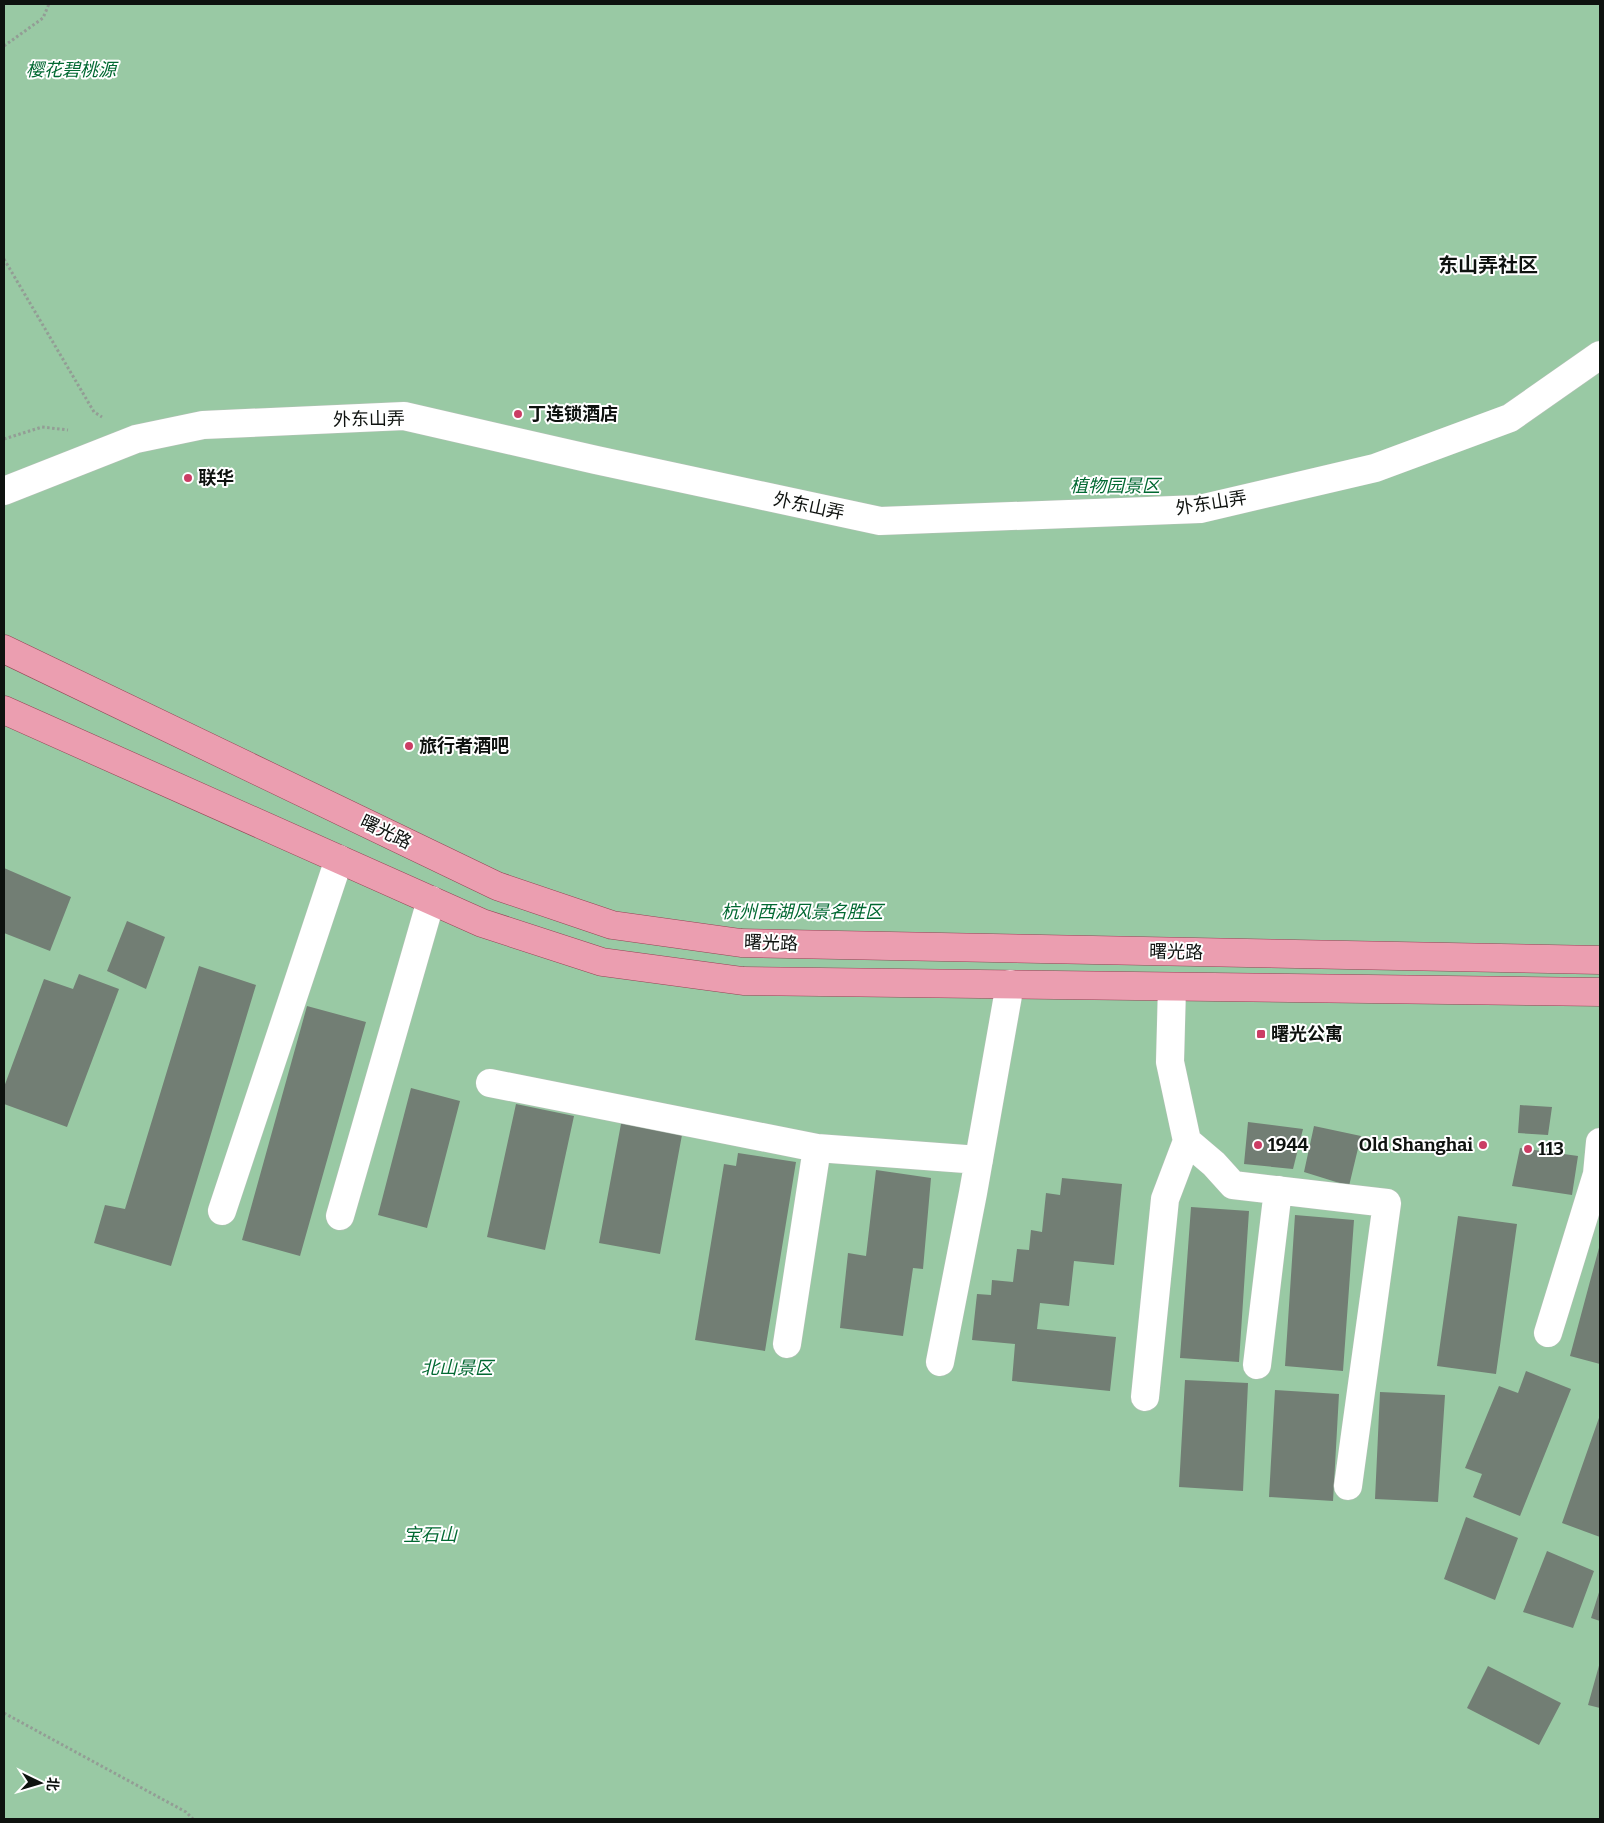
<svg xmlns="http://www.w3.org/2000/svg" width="1604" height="1823" viewBox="0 0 1604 1823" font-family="Bitter,'Noto Sans SC',serif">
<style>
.green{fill:#99c9a4}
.building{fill:#727e74}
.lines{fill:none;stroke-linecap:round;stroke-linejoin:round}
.minor-casing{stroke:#b4c1b6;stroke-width:29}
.major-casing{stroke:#954355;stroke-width:29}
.path{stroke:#939d95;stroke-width:3;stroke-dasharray:2.5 2.5;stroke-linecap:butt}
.minor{stroke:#fff;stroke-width:28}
.major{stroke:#eb9eb0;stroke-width:28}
.poi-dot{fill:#cb3d64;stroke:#fff;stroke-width:2}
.labels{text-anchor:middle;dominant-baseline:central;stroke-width:4;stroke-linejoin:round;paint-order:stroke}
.park-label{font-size:18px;font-style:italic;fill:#026932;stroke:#fff}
.poi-label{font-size:18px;font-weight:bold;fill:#0e120f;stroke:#fff;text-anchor:start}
.street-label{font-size:18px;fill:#0e120f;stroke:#fff}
.quarter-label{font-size:20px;font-weight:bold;fill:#0e120f;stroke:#fff}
</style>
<rect width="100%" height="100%" fill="#e3f0e5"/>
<path class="green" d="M4 4H1600V1819H4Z"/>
<path class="building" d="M4 868 71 897 50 951 4 933Z
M127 921 165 937 146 989 107 971Z
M199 966 256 985 171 1266 94 1243 105 1205 125 1209Z
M79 974 119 989 67 1127 4 1104V1087L44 979 73 989Z
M307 1006 366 1022 300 1256 242 1240Z
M411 1088 460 1101 427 1228 378 1215Z
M516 1104 574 1116 545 1250 487 1237Z
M1520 1105 1552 1107 1548 1135 1518 1133Z
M623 1113 684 1124 660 1254 599 1243Z
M1248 1122 1303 1129 1293 1169 1244 1164Z
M1314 1126 1361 1136 1349 1186 1304 1172Z
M1520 1148 1578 1156 1572 1195 1512 1186Z
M738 1153 796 1162 765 1351 695 1340 724 1164 736 1166Z
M876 1170 931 1178 923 1269 913 1268 903 1336 840 1328 848 1253 866 1256Z
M1062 1178 1122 1184 1114 1265 1074 1261 1069 1306 1040 1303 1037 1329 1116 1337 1110 1391 1012 1381 1015 1344 972 1340 977 1294 991 1295 992 1280 1013 1282 1017 1249 1029 1250 1031 1230 1042 1232 1046 1193 1060 1195Z
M1191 1207 1249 1211 1239 1362 1180 1358Z
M1295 1215 1354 1220 1343 1371 1285 1366Z
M1458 1216 1517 1224 1496 1374 1437 1366Z
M1600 1244V1364L1570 1356Z
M1526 1371 1571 1389 1520 1516 1473 1497 1482 1474 1465 1468 1499 1386 1518 1393Z
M1185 1380 1248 1383 1243 1491 1179 1487Z
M1275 1390 1339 1394 1333 1501 1269 1497Z
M1380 1392 1445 1395 1438 1502 1375 1499Z
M1600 1415V1537L1562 1523Z
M1466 1517 1518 1538 1495 1600 1444 1579Z
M1547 1551 1594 1571 1573 1628 1523 1612Z
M1600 1589V1621L1591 1618Z
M1600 1662V1708L1588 1705Z
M1488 1666 1561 1703 1539 1745 1467 1708Z"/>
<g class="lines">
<defs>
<path id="minor" d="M4 491 136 439 203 425 404 416 596 460 880 521 1200 509 1375 468 1510 418 1600 355
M490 1083 817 1148
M1187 1141 1214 1164 1233 1185 1387 1203 1348 1486
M222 1211 339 859
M340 1216 431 900
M1548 1333 1597 1174 1600 1142
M787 1344 817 1148 979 1160
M940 1362 973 1193 1010 984
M1257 1365 1278 1190
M1145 1397 1165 1199 1187 1141 1170 1062 1172 987"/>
<path id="major" d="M4 649 497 886 612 925 741 943 1600 960
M4 710 482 923 602 962 743 981 1600 992"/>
</defs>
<use href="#minor" class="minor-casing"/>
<use href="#major" class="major-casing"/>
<path class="path" d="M4 46 43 18 49 4
M4 259 94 412 102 417
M4 439 42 427 68 430
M4 1713 186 1812 193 1819"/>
<use href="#minor" class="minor"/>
<use href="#major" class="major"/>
</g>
<g class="poi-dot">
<circle cx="518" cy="414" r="5"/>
<circle cx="188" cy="478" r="5"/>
<circle cx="409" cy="746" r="5"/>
<rect x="1256" y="1029" width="10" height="10" rx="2.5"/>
<circle cx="1258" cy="1145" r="5"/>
<circle cx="1483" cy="1145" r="5"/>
<circle cx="1528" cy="1149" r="5"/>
</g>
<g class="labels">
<g class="park-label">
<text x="71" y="70">樱花碧桃源</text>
<text x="1115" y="486">植物园景区</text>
<text x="802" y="912">杭州西湖风景名胜区</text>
<text x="457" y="1368">北山景区</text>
<text x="430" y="1535">宝石山</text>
</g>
<g class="poi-label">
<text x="528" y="414">丁连锁酒店</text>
<text x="198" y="478">联华</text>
<text x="419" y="746">旅行者酒吧</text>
<text x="1271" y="1034">曙光公寓</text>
<text x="1268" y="1145">1944</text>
<text x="1473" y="1145" text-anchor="end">Old Shanghai</text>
<text x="1538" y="1149">113</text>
</g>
<g class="street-label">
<text transform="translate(369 419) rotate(-1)">外东山弄</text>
<text transform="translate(1211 503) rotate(-9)">外东山弄</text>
<text transform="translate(809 506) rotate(12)">外东山弄</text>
<text transform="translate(386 832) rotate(26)">曙光路</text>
<text transform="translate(771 943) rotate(2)">曙光路</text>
<text transform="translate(1176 952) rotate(1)">曙光路</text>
</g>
<g class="quarter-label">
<text x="1488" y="265">东山弄社区</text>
</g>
</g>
<rect width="1604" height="1823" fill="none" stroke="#0e120f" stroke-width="10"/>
<g transform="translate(40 1783) rotate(95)" stroke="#ffffff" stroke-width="4" paint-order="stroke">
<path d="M0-4L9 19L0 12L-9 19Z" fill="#0e120f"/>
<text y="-8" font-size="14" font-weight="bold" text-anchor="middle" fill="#0e120f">北</text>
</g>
</svg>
